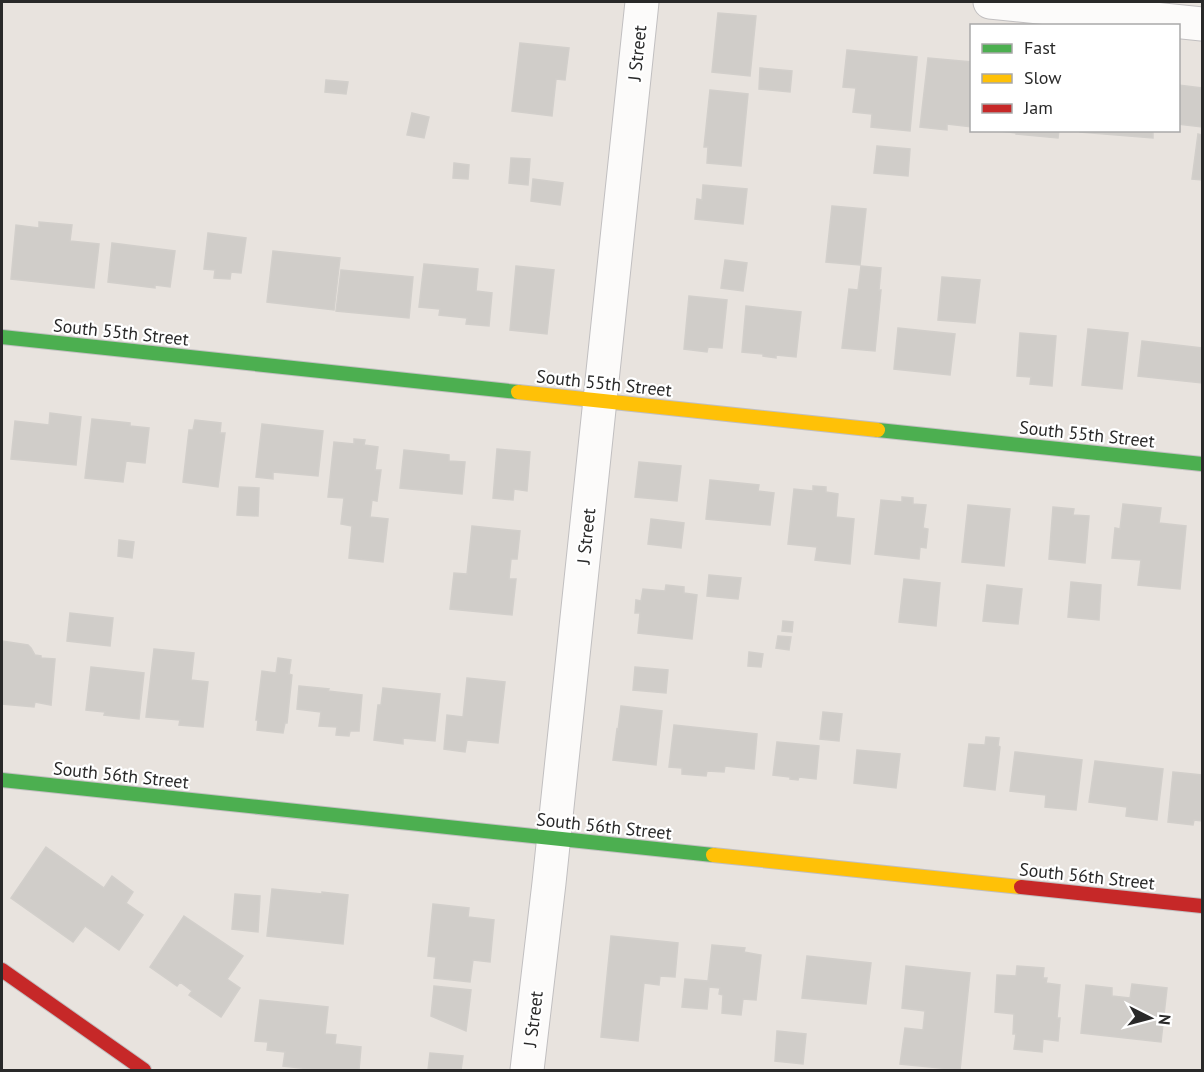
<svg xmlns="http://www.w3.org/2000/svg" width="1204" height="1072" viewBox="0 0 1204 1072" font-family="'PT Sans',sans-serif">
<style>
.building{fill:#d0cdc9;stroke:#d2cfcb;stroke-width:1.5}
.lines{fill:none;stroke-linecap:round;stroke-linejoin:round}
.street-casing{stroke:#c1bfc0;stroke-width:35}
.fast-casing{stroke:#c1bfc0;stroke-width:16}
.slow-casing{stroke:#c1bfc0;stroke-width:16}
.jam-casing{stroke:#c1bfc0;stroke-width:16}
.street{stroke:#fcfbfa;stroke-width:33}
.fast{stroke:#4caf50;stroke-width:14}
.slow{stroke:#ffc107;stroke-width:14}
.jam{stroke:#c62828;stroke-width:14}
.labels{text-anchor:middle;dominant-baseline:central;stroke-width:4.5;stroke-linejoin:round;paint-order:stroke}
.street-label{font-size:18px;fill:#292929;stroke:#fff}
</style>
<rect width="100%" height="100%" fill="#e8e3de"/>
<path class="building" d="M718 13 756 16 750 76 712 72Z
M520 43 569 48 565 80 556 79 552 116 512 111Z
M847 50 917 57 910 131 871 127 872 114 853 112 856 88 843 87Z
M928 58 972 62V127L947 124V130L920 127Z
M760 68 792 71 790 92 759 89Z
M326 80 348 82 346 94 325 92Z
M1178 85 1202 88V127L1178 124Z
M710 90 748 94 741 166 707 163 708 147H704Z
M412 113 429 117 424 138 407 135Z
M1059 130 1058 138 1016 134V133L1000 131Z
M1080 130H1153V138L1080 132Z
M1198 134 1202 135V180L1192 179Z
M877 146 910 149 908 176 874 173Z
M511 158 530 159 528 185 509 183Z
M454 163 469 165 468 179 453 178Z
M533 179 563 183 560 205 531 201Z
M703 185 747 189 743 224 695 219 697 199 702 200Z
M832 206 866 209 860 265 826 262Z
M39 222 72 225 70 241 99 244 94 288 11 279 16 225 39 228Z
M208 233 246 238 241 273 231 272 230 279 214 278 215 270 204 269Z
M112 243 175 251 170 287 155 285V288L108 282Z
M273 251 340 258 334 310 267 302Z
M725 260 747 263 743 291 721 288Z
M424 264 478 269 476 291 492 293 489 326 466 324 467 318 439 315 440 309 419 307Z
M516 266 554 270 547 334 510 330Z
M861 266 881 268 879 290H881L875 351 842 348 849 289 858 290Z
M341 270 413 277 409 318 336 311Z
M942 277 980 280 975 323 938 320Z
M689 296 727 300 722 348 708 347 707 352 684 349Z
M746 306 801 312 796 357 776 355V358L763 356V354L742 352Z
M898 328 955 334 950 375 894 369Z
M1088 329 1128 333 1122 389 1082 385Z
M1020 333 1056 336 1052 386 1030 384 1031 377 1017 376Z
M1142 341 1202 348V383L1138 376Z
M50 413 81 417 76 465 11 459 15 421 49 425Z
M92 419 130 423V426L149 428 145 463 126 461 123 482 85 478Z
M195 420 221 423 220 433H225L218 487 183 482 189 430H193Z
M262 424 323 431 318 476 273 472V479L256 477Z
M354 439 365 440 364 445 378 447 375 470H381L377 501 372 500 370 517 388 519 383 562 349 558 352 526 341 524 344 498 328 497 334 442 354 444Z
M497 449 530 452 527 491 514 489 513 500 493 498Z
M404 450 449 455V461L465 462 462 494 400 488Z
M639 462 681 466 677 501 635 497Z
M710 480 759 485 758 491 774 493 770 525 706 519Z
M813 486 826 487V492L838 494 836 517 854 519 850 564 815 560 817 547 788 544 794 489 813 491Z
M239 487 259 488 258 516 237 515Z
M902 497 913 498V504L926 505 923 528 928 529 926 548 920 547 919 559 875 554 881 500 902 502Z
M1123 504 1161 508 1159 523 1186 526 1180 589 1138 585 1141 560 1112 558 1115 528 1120 529Z
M968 505 1010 509 1004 566 962 562Z
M1053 507 1074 509 1073 515 1089 516 1085 563 1049 559Z
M651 519 684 523 681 548 648 544Z
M472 526 520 531 517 559H511L509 579H516L512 615 450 609 454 573 467 574Z
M119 540 134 542 132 558 118 556Z
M709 575 741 578 738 599 707 596Z
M904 579 940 583 936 626 899 622Z
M1071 582 1101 585 1099 620 1068 617Z
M666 585 684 587V593L697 595 692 639 638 633 640 613H635L636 600 641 601 643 589 665 591Z
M987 585 1022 589 1018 624 983 621Z
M70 613 113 618 110 646 67 641Z
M783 621 793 622 792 632 782 631Z
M778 636 791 637 789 650 776 648Z
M2 641 28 645 31 648 35 655 41 656V658L55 659 51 705 35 702 34 707 2 704Z
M154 649 194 653 191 680 208 682 203 727 179 725 180 720 146 717Z
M749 652 763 654 761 667 748 666Z
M278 658 291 660 289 674 292 675 287 723H285L283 733 257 730 258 720H256L262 671 276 673Z
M91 667 144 673 139 719 104 715 105 712 86 710Z
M635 667 668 670 666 693 633 690Z
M467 678 505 682 498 743 467 740 465 752 444 749 447 715 463 717Z
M299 686 329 689 328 691 362 695 359 731H350L349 736 336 735 337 727 319 726 321 712 297 709Z
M383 688 440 694 435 741 403 738V744L374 740 378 705H381Z
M621 706 662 711 656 765 613 760 617 729 618 730Z
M823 712 842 714 839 741 820 739Z
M674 725 757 734 754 769 725 766 724 772 707 771 706 776 682 774V768L669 767Z
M986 737 999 738 998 746 1000 747 995 790 964 786 969 744 985 745Z
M777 742 819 746 816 779 799 777 798 780 790 779V777L773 775Z
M857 750 900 754 896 788 854 783Z
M1015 752 1082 760 1076 810 1045 807 1046 795 1010 791Z
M1095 761 1163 769 1157 820 1126 816 1127 807 1089 802Z
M1173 772 1202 775V821L1194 820 1193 825 1168 822Z
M46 847 104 888 112 876 133 892 126 903 143 915 119 950 85 926 73 942 11 898Z
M272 889 322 894V892L348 895 343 944 267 936Z
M235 894 260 896 258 932 232 929Z
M433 904 469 908 468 917 494 920 490 962 473 960 470 982 434 978 436 957 428 956Z
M184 916 243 956 227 979 240 988 221 1017 189 995 192 991 180 982 177 986 150 967Z
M611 936 678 943 675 977 660 976 659 985 644 983 638 1041 601 1037Z
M712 945 745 948 744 952 761 955 756 1000 743 999 741 1015 722 1013 723 995 719 994 720 988 709 987 707 1009 682 1007 685 979 708 981Z
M807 956 871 963 866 1004 802 998Z
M906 966 970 973 960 1070 900 1064 905 1028 923 1030 925 1011 902 1008Z
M1017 966 1044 968 1043 978H1047L1046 983 1060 985 1057 1018H1060L1058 1041 1043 1039 1042 1052 1014 1049 1016 1034H1013L1014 1014 995 1012 997 975 1016 976Z
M1132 984 1167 988 1161 1042 1081 1033 1086 985 1112 988V996L1130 998Z
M434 986 471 990 466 1031 431 1016Z
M260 1000 328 1007 325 1034 336 1035 335 1044 361 1047 359 1070H310V1069L283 1066 285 1052 267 1050 268 1042 255 1041Z
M777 1031 806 1034 803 1064 775 1061Z
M430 1053 463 1056 461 1070H428Z"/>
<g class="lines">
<defs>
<path id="street" d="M990 2 1202 24
M527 1070 549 883 642 2"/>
<path id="fast" d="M2 337 518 392
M878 430 1202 464
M2 780 713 855"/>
<path id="slow" d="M518 392 878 430
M713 855 1021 887"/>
<path id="jam" d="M1021 887 1202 906
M2 970 144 1070"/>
</defs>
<use href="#street" class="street-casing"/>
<use href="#fast" class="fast-casing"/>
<use href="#slow" class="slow-casing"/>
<use href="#jam" class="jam-casing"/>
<use href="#street" class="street"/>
<use href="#fast" class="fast"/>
<use href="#slow" class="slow"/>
<use href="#jam" class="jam"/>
</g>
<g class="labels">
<g class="street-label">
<text transform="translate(637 53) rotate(-84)">J Street</text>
<text transform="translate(121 332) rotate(6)">South 55th Street</text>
<text transform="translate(604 383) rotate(6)">South 55th Street</text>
<text transform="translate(1087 434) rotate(6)">South 55th Street</text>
<text transform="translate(586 536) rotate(-84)">J Street</text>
<text transform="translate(121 775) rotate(6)">South 56th Street</text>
<text transform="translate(604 826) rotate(6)">South 56th Street</text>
<text transform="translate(1087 876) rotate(6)">South 56th Street</text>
<text transform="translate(533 1019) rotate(-83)">J Street</text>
</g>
</g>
<rect width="1204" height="1072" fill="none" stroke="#292929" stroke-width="6"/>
<rect x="970" y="24" width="210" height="108" fill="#ffffff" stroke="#a9a9a9" stroke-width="1.5"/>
<rect x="982" y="44" width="30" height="9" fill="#4caf50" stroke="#a9a9a9" stroke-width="1.5"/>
<text x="1024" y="54" font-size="18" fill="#292929">Fast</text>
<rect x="982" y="74" width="30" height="9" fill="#ffc107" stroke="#a9a9a9" stroke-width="1.5"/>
<text x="1024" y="84" font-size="18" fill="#292929">Slow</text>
<rect x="982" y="104" width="30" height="9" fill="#c62828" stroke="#a9a9a9" stroke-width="1.5"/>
<text x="1024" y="114" font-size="18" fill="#292929">Jam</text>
<g transform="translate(1150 1018) rotate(96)" stroke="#ffffff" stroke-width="4.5" paint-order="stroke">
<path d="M0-4.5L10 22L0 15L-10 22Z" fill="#292929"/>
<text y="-9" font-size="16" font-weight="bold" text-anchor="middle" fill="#292929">N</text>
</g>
</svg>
